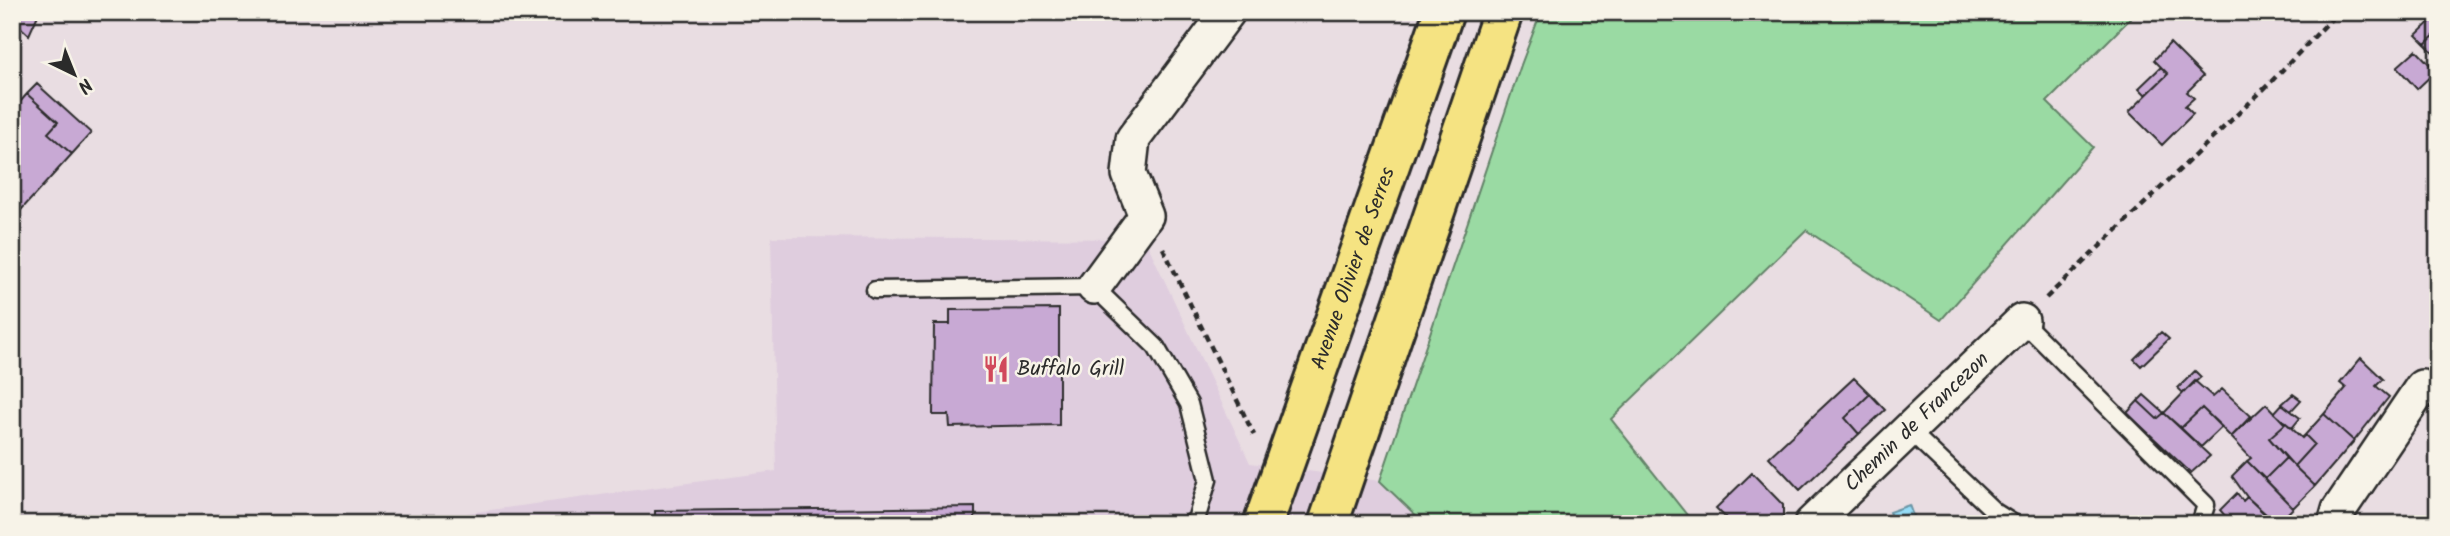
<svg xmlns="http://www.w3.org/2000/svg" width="2450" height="536" viewBox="0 0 2450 536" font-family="Kalam,sans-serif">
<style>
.built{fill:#dfcdde}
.grass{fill:#9adaa3;stroke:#628267;stroke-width:2}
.water{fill:url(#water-waves);stroke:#6b95a5;stroke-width:2}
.building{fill:#c8a9d4;stroke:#2b2b2b;stroke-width:2}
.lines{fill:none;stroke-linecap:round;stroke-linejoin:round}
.lane-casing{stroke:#2b2b2b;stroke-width:21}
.street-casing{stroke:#2b2b2b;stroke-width:38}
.primary-casing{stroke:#2b2b2b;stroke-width:44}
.path{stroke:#2b2b2b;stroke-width:4.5;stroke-dasharray:7 5;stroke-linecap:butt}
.lane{stroke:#f7f3e8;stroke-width:16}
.street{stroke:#f7f3e8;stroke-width:33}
.primary{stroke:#f5e382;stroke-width:38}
.labels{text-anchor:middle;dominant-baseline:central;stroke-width:5;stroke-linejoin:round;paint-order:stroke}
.street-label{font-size:21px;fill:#2b2b2b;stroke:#f7f3e8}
.poi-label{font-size:21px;fill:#2b2b2b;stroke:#f7f3e8;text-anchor:start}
</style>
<defs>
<pattern id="water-waves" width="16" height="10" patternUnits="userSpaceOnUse" patternTransform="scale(1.75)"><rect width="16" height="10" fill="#95dcf7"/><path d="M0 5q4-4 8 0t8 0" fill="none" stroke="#81bdd4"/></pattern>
</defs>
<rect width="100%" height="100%" fill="#e9dde2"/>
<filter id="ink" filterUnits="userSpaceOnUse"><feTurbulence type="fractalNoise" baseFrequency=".0143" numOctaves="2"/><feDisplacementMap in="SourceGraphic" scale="14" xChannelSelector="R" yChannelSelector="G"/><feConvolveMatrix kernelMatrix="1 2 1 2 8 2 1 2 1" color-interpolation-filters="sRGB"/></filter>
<g filter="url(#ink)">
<path class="built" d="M771 237 1145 239 1250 463 1380 481 1425 524H465L468 513 776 471Z"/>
<path class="grass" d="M1541 12H2137L2047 102 2093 147 1941 320 1806 230 1611 419 1694 524H1425L1380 481 1521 65Z"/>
<path class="water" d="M1909 505 1916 524H1894L1889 512Z"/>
<path class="building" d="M21 12 38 15 29 35 16 23Z
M2438 14V32L2425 44 2416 35Z
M2438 32V57L2425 44Z
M2170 43 2203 76 2187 92 2194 98 2185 106 2193 114 2162 145 2129 112 2168 74 2154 60Z
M2416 50 2436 71 2417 89 2397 67Z
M2161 67 2168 74 2146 95 2139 88Z
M37 84 91 133 72 154 48 133 58 122 27 94Z
M27 94 58 122 48 133 72 154 12 220V143L20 134 12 127V111Z
M1059 309V425L950 427 949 415H933L934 324H950V310Z
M2161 332 2169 339 2141 366 2134 359Z
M2361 358 2383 379 2376 386 2389 397 2354 441 2324 414 2346 388 2340 383Z
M2195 371 2201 377 2183 393 2178 388Z
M1854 378 1870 394 1845 418 1859 434 1800 490 1769 457Z
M2195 381 2213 397 2222 389 2251 416 2231 437 2202 408 2181 428 2164 413Z
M1870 394 1885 410 1859 434 1845 418Z
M2293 394 2301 400 2291 411 2282 404Z
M2144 395 2164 413 2157 419 2138 401Z
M2138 401 2157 419 2164 413 2210 456 2191 473 2127 413Z
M2266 404 2285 424 2269 438 2286 458 2265 479 2247 461 2251 458 2231 437Z
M2282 404 2300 418 2292 428 2274 413Z
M2202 408 2222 427 2201 447 2181 428Z
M2324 414 2354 441 2315 486 2294 466 2314 444 2305 435Z
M2286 423 2302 438 2305 435 2314 444 2294 466 2269 438Z
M2286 458 2315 486 2293 508 2265 479Z
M2247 461 2293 508 2277 524 2247 497 2232 476Z
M1752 473 1783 505V524H1732L1716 508Z
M2237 493 2243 501 2247 497 2275 524H2232L2220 510Z
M975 507V524H655V511Z"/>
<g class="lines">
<defs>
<path id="lane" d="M875 290 1094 287 1156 347 1189 404 1208 480 1196 520 1189 524
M2022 321 2206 505 2200 524
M1909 430 1995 512 2014 524"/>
<g id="street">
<path d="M1094 287 1146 216 1129 174 1133 139 1228 12"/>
<path id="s1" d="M1811 524 2022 321"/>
<path d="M2335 524 2339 510 2422 387"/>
</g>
<g id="primary">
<path id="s2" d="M1263 524 1444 12"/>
<path d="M1328 524 1503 12"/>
</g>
</defs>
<use href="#lane" class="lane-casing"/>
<use href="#street" class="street-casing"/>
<use href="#primary" class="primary-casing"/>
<path class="path" d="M1163 248 1254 435
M2046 298 2268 85 2338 12"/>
<use href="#lane" class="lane"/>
<use href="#street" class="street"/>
<use href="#primary" class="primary"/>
</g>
</g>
<defs>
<symbol id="restaurant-bare" viewBox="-9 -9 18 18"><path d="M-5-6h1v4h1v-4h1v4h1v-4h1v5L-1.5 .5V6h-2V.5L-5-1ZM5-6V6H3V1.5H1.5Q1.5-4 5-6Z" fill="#d1495b" stroke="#f7f3e8" stroke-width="2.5" paint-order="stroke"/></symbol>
</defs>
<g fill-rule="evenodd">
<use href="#restaurant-bare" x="977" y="350" width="38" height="38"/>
</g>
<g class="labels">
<g class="street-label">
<text stroke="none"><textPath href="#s2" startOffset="271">Avenue Olivier de Serres</textPath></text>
<text stroke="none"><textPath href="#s1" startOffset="147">Chemin de Francezon</textPath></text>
</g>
<g class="poi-label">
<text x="1017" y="369">Buffalo Grill</text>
</g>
</g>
<rect width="2450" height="536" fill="none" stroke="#f7f3e8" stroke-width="42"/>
<rect x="21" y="21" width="2408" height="494" fill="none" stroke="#2b2b2b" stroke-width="2.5" filter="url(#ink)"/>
<g transform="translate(74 74) rotate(137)" stroke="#f7f3e8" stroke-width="5" paint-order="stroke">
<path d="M0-5L12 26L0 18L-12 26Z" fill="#2b2b2b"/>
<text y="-10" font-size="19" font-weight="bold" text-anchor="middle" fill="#2b2b2b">N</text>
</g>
</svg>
